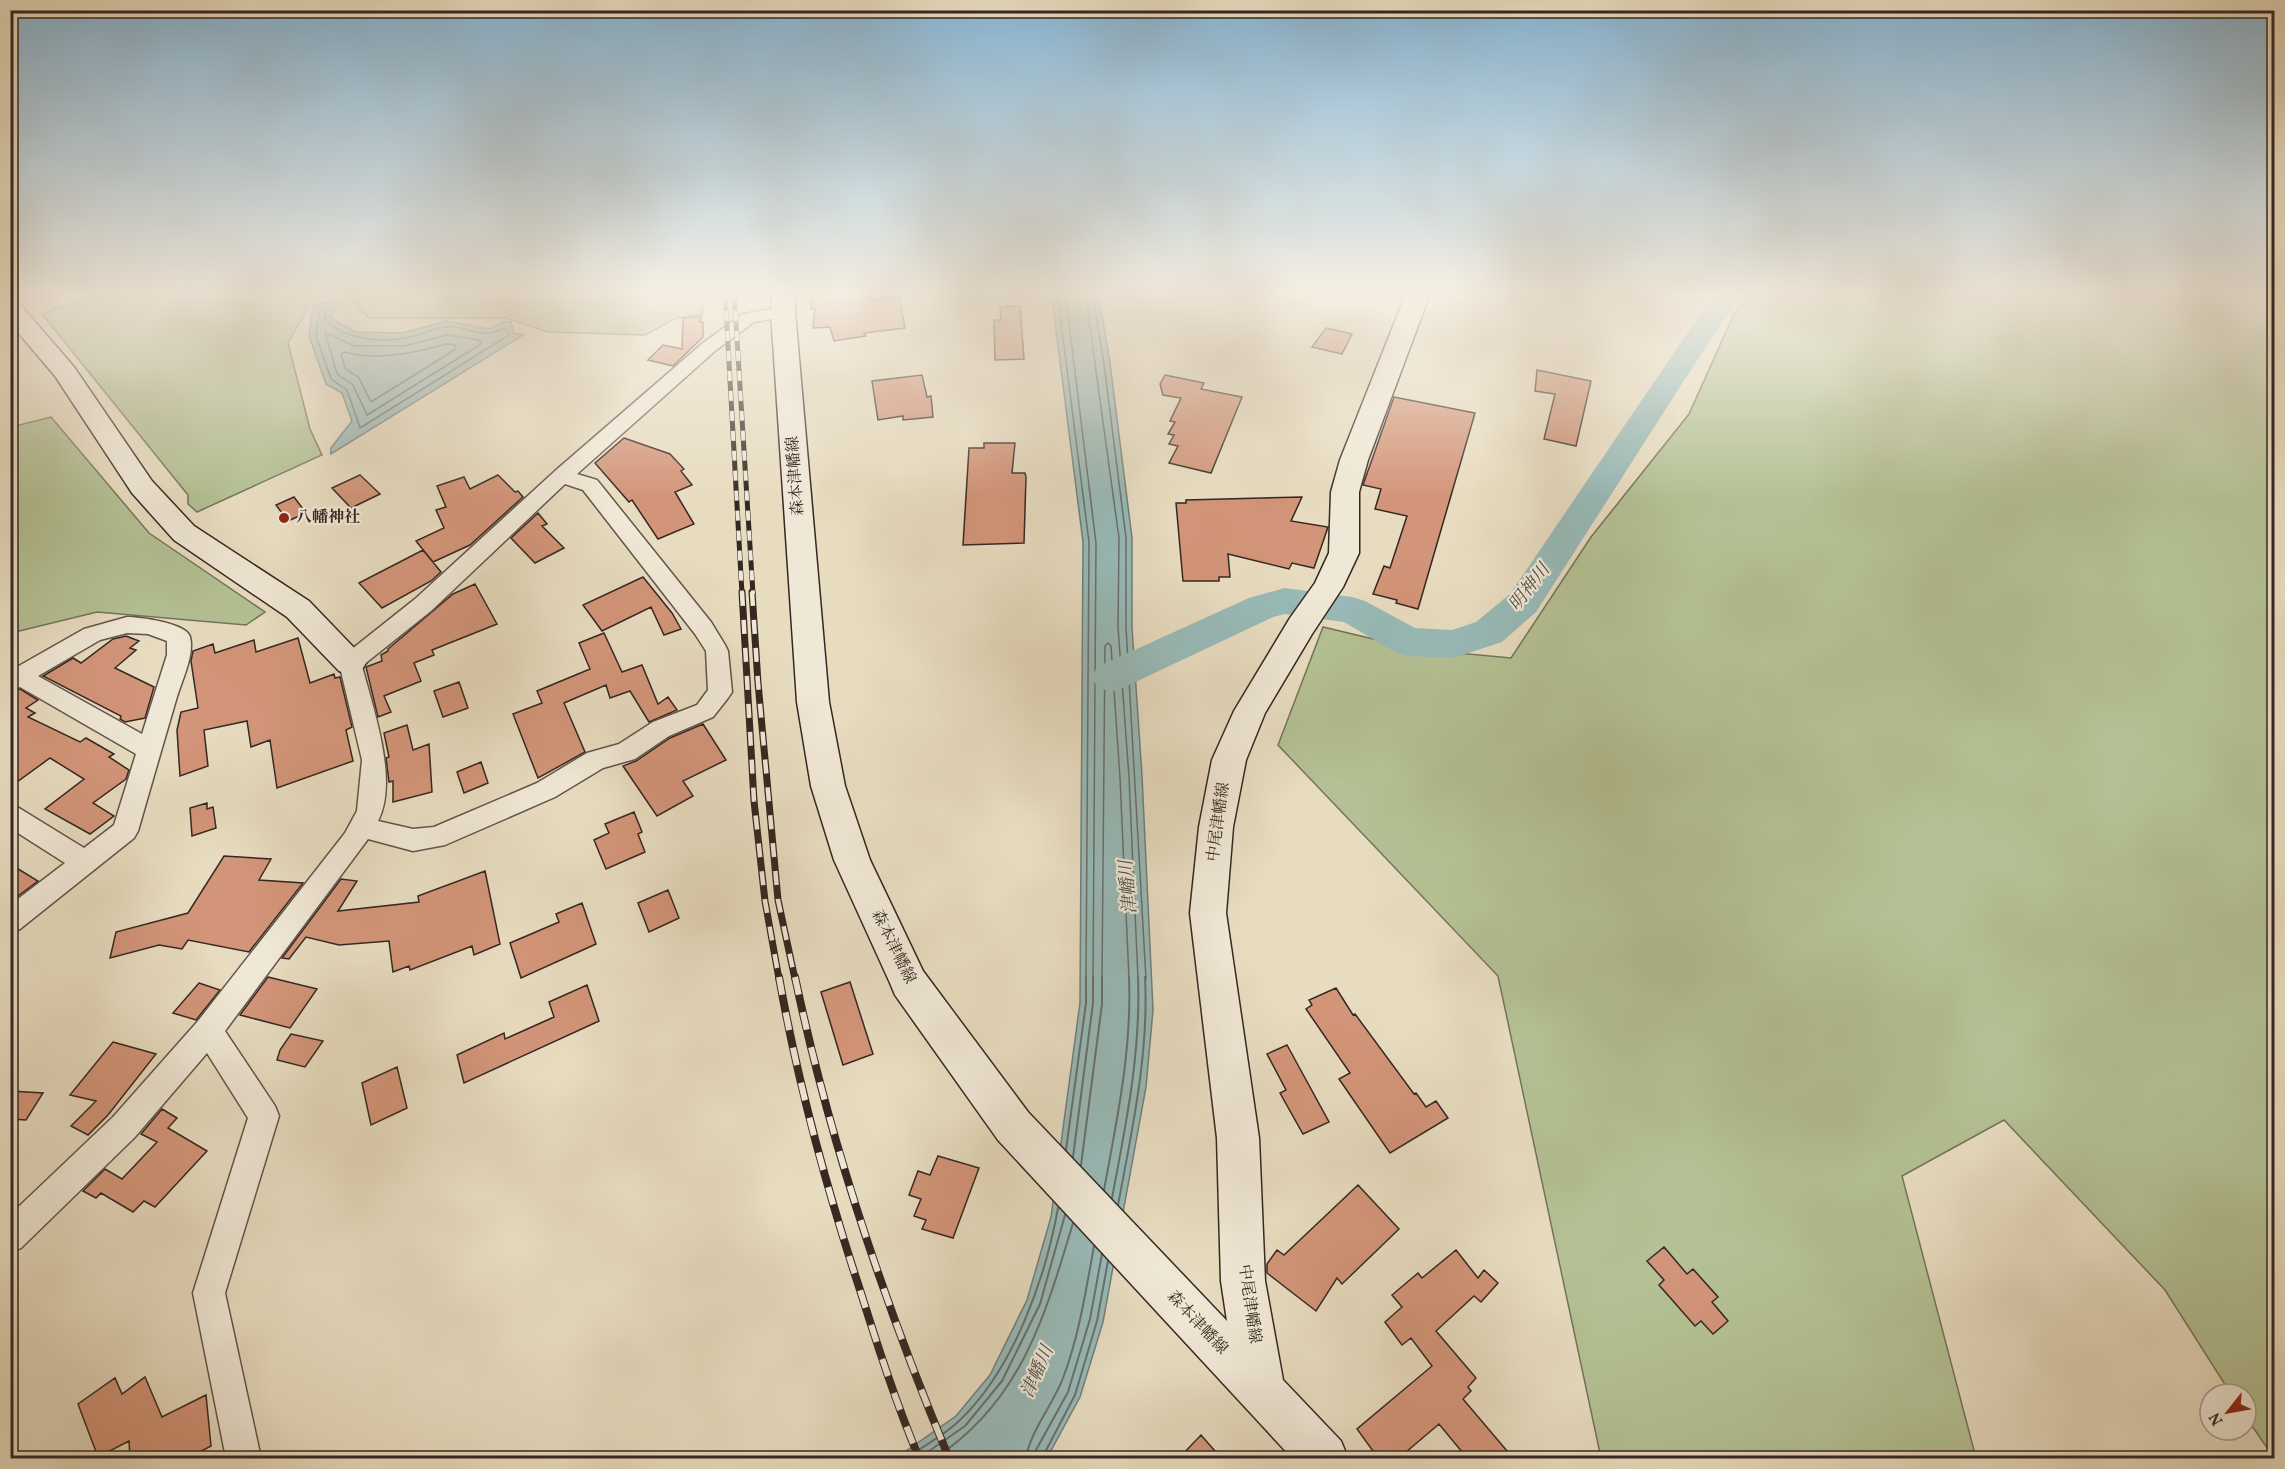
<svg xmlns="http://www.w3.org/2000/svg" width="2285" height="1469" viewBox="0 0 2285 1469" font-family="Vollkorn,'Noto Serif JP',serif">
<style>
.green{fill:#b4c194;stroke:#74745b;stroke-width:1.5}
.water{fill:#98bab8;stroke:#707f7c;stroke-width:1.5}
.lines{fill:none;stroke-linecap:round;stroke-linejoin:round}
.shore-far1{stroke:#66706d;stroke-width:1.5}
.shore{stroke:#66706d;stroke-width:2}
.river{fill:#98bab8;fill-rule:evenodd}
.building{fill:#d39579;stroke:#352722;stroke-width:1.5}
.street-casing{stroke:#62544a;stroke-width:3}
.secondary-casing{stroke:#352722;stroke-width:3}
.street{fill:#f0e8d6;fill-rule:evenodd}
.secondary{fill:#f0e8d6;fill-rule:evenodd}
.rail-far2-casing{stroke:#352722;stroke-width:5}
.rail-far1-casing{stroke:#352722;stroke-width:7}
.rail-casing{stroke:#352722;stroke-width:8}
.rail-far2{stroke:#f0e8d6;stroke-width:4;stroke-dasharray:10;stroke-linecap:butt}
.rail-far1{stroke:#f0e8d6;stroke-width:4.5;stroke-dasharray:14;stroke-linecap:butt}
.rail{stroke:#f0e8d6;stroke-width:6;stroke-dasharray:18;stroke-linecap:butt}
.poi-dot{fill:#8f2418;stroke:#f0e8d6;stroke-width:2}
.labels{text-anchor:middle;dominant-baseline:central;stroke-width:4.5;stroke-linejoin:round;paint-order:stroke}
.street-label{font-size:16px;fill:#352722;stroke:#f0e8d6}
.poi-label{font-size:16px;font-weight:bold;fill:#352722;stroke:#f0e8d6;text-anchor:start}
.water-label{font-size:18px;font-style:italic;fill:#4e4c48;stroke:#f0e8d6}
</style>
<rect width="100%" height="100%" fill="#e8dcc0"/>
<filter id="stains"><feTurbulence type="fractalNoise" baseFrequency=".00333" numOctaves="4"/><feColorMatrix values="0 0 0 0 .2 0 0 0 0 .09 0 0 0 0 .02 0 0 0 .5 -.17"/></filter>
<radialGradient id="worn" r=".72"><stop offset=".6" stop-color="#630" stop-opacity="0"/><stop offset="1" stop-color="#630" stop-opacity=".3"/></radialGradient>
<path class="green" d="M101 291H702L703 314 674 319 645 335 548 332 506 318H369L346 295 314 297 288 343 310 429 322 455 197 512 188 504V495L42 314Z
M1752 291H2274V1458L2246 1417V1394H2231L2165 1290 2004 1120 1902 1176 1976 1458H1601L1498 976 1278 745 1323 627 1415 649 1511 658 1591 537 1689 414 1733 316Z
M51 417 149 533 265 612 246 625 97 612 11 633V427Z"/>
<path class="water" d="M1051 291H1098L1110 363 1132 538V627L1142 776 1153 1010 1146 1087 1103 1322 1080 1397 1047 1458H896L956 1416 990 1375 1027 1300 1051 1217 1080 1003 1083 542Z
M338 301 331 318 355 332 402 333 447 321 490 329 502 322H511L514 333 523 335 331 454V448L352 421 342 393 326 384 309 336 313 305Z"/>
<g class="lines">
<path class="shore-far1" d="M1057 291 1089 542 1086 979
M1065 291 1096 543 1093 979
M1085 291 1119 538 1118 627 1129 777 1138 979
M1092 291 1104 364 1126 538V627L1146 979
M323 310 326 312 324 316C337 339 381 343 405 338 419 336 433 328 446 327 471 325 478 341 505 328L509 335 360 428 347 390 331 379 316 336 319 312Z
M325 332 354 346H404L447 335 479 340 481 344 367 415 353 385 337 374Z
M447 344 455 345 456 349 371 402 359 378 345 368 341 355 344 352C379 361 413 353 447 344Z
M1102 979 1105 646 1108 643 1111 646 1120 778 1129 979"/>
<path class="shore" d="M1066 1150 1086 1003V977
M1073 1157 1093 1003V977
M1081 1165 1102 1004V977
M1104 1190C1117 1119 1132 1050 1129 977
M1112 1198C1126 1124 1141 1052 1138 977
M1118 1205C1132 1130 1149 1054 1145 977
M906 1458C924 1446 943 1436 959 1421 1013 1370 1045 1280 1058 1208
M919 1458 965 1426 1002 1381 1040 1304 1065 1215
M935 1458C1021 1402 1045 1316 1073 1223
M1026 1458C1031 1429 1053 1405 1063 1378 1079 1336 1086 1290 1094 1246
M1035 1458 1036 1450 1068 1392 1090 1319 1102 1254
M1042 1458 1075 1395 1097 1321 1108 1261"/>
<path class="river" d="M1716 291H1744L1701 354 1536 612 1502 642 1453 658 1408 656 1395 652 1344 622 1285 614 1273 617 1125 687 1111 692 1097 687 1092 677 1097 667 1249 598 1285 588 1352 597 1365 601 1415 628 1452 630 1476 622 1510 594Z"/>
</g>
<path class="building" d="M811 291H871V300L899 296 905 328 864 333 866 336 834 341 830 327 813 328 815 309H811Z
M1020 306 1024 359 995 360 994 320H1001L1000 307Z
M701 316 700 322H703V337L673 366 648 360 663 345 682 349 683 318Z
M1326 328 1352 334 1342 354 1312 347Z
M1537 370 1591 381 1576 446 1544 439 1555 394 1535 391Z
M922 375 927 397 931 396 933 417 903 420V416L878 420 872 381Z
M1165 375 1204 383 1201 389 1242 397 1211 473 1169 463 1178 446 1169 444 1174 435 1168 434 1175 422 1170 421 1181 398 1163 395 1160 384Z
M1394 397 1475 413 1418 609 1396 603 1397 600 1373 594 1384 566 1390 568 1407 516 1375 509 1381 489 1363 485Z
M624 438 670 454 684 469 681 471 692 485 675 492 694 524 658 539 632 500 629 502 595 463Z
M984 443H1015L1012 473H1025L1026 477 1024 543 963 545 969 448H984Z
M360 475 380 494 351 508 332 488Z
M498 475 515 492 518 491 523 497 470 545 433 562 416 541 444 528 436 510 446 507 437 486 464 477 470 489Z
M294 497 306 513 288 521 276 505Z
M1302 497 1291 521 1328 527 1314 568 1292 563 1289 569 1228 554 1230 577H1219V581H1183L1176 503H1186V500Z
M538 513 547 524 542 526 564 548 535 563 511 538Z
M423 550 441 572 431 581 382 608 359 583Z
M643 577 672 613 681 629 664 635 651 607 602 631 583 605Z
M475 584 497 624 432 650 434 655 414 663 421 681 384 696 391 712 378 717 366 667 382 661 381 655 388 651V649L453 594Z
M604 633 622 672 642 665 658 704 668 697 677 710 649 722 630 691 610 698 606 685 564 703 585 752 538 778 513 714 542 703 537 691 590 669 579 643Z
M126 636 139 641 130 648 136 650 115 668 154 687 145 718 125 722 120 719 121 716 43 676 73 658 81 663 113 639Z
M298 638 310 683 334 674 335 678 340 677 352 727 346 730 353 761 277 788 270 740 251 747 247 721 204 730 208 766 180 776 177 730 181 712 198 708 191 661 193 651 213 644 215 653 254 640 256 652Z
M459 682 468 708 443 717 434 691Z
M20 689 38 700 26 708 35 713 28 717 80 742 86 738 114 754 109 757 129 770 126 779 93 803 114 816 90 834 45 809 84 779 50 758 10 787V693Z
M703 724 726 760 683 781 693 796 657 816 623 766 636 761 670 738Z
M407 725 413 750 429 744 432 792 393 802V781L389 782 386 758 389 757 384 733Z
M481 762 488 783 464 793 457 772Z
M207 803V809L213 807 216 828 192 836 190 808Z
M634 812 642 832 638 834 645 852 606 869 594 840 609 833 605 824Z
M224 856 271 859 259 880 303 883 249 952 188 940 182 949 159 945 110 958 116 932 188 913Z
M10 864 38 881 10 902Z
M485 871 500 944 474 955 472 946 410 970 409 966 393 972 389 941 339 945 306 937 289 959 282 958 341 879 357 881 338 911 419 902 418 896Z
M668 890 679 918 649 932 638 903Z
M582 903 596 944 521 978 510 943 559 922 556 914Z
M268 977 317 989 290 1028 240 1015Z
M850 982 873 1054 843 1065 821 992Z
M199 983 220 990 196 1020 173 1013Z
M587 985 599 1021 464 1083 457 1055 504 1033 505 1039 554 1017 549 1002Z
M1336 988 1353 1015 1355 1014 1414 1094 1416 1093 1426 1107 1436 1101 1448 1118 1390 1153 1339 1079 1350 1073 1306 1009 1312 1005 1309 1000Z
M291 1034 323 1041 305 1067 277 1060 280 1050Z
M113 1042 156 1054 108 1115 88 1135 71 1126 96 1101 70 1095Z
M1287 1045 1329 1122 1303 1134 1280 1093 1286 1090 1267 1054Z
M397 1067 407 1108 371 1125 362 1083Z
M10 1091 43 1093 26 1120 10 1119Z
M162 1109 177 1118 168 1128 207 1151 155 1207 144 1201 133 1212 101 1193 96 1198 83 1191 105 1169 122 1179 157 1142 141 1134Z
M938 1156 979 1168 953 1238 922 1229 926 1220 914 1216 921 1199 909 1195 918 1171 930 1175Z
M1358 1185 1399 1229 1342 1284 1337 1278 1316 1311 1267 1273V1264L1277 1250 1284 1255Z
M1664 1247 1687 1274 1693 1269 1718 1297 1712 1302 1728 1321 1713 1334 1701 1321 1695 1326 1659 1285 1664 1280 1647 1261Z
M1456 1250 1478 1278 1484 1270 1498 1283 1481 1302 1474 1296 1436 1331 1476 1378 1468 1387 1471 1391 1463 1399 1513 1458H1467L1439 1424 1399 1458H1378L1357 1429 1432 1366 1411 1338 1402 1345 1385 1322 1402 1307 1392 1295 1418 1273 1422 1278Z
M145 1377 162 1417 206 1395 211 1446 188 1458H130L129 1441 98 1457 78 1404 115 1378 122 1394Z
M1201 1435 1221 1458H1179Z"/>
<g class="lines">
<defs>
<path id="street" d="M783 307 789 308 792 312 789 316 754 322 715 351 577 474 597 480 711 622 725 645 728 651 732 692 728 698 713 717 669 736 635 759 603 768 555 797 445 845 413 851 368 839 225 1031 275 1106 279 1116 225 1293 261 1458H226L193 1293 248 1118 207 1053 135 1137 21 1248 10 1253V1215L113 1117 198 1021 345 833 357 811 362 760 339 663 342 657 415 599 555 471 703 343 743 314ZM565 484 583 490 695 634 706 651 708 690 697 705 653 722 619 744 587 753 537 783 434 827 413 829 378 821C399 781 373 708 362 666L431 611Z
M127 617C139 617 187 623 190 637 195 655 181 682 176 700 163 744 151 786 138 831L134 838 20 929 10 933V905L65 863 10 828V805L19 808 84 848 114 825 136 754 20 687 10 691V671L84 629ZM127 633 148 634 167 641V655L142 734 38 676 100 640Z"/>
<path id="secondary" d="M772 291H796L795 312 829 702 845 786 870 860 923 971 1028 1112 1227 1321 1221 1281 1217 1138 1190 913 1199 827 1212 760 1234 711 1290 618 1315 583 1329 553 1331 492 1340 460 1407 291H1431L1368 460 1359 492V553L1343 587 1312 634 1265 713 1246 760 1233 827 1226 913 1259 1138 1265 1281 1283 1380 1341 1441 1348 1458H1292L998 1140 895 995 890 983 834 860 811 786 797 702 771 312Z
M10 300 18 302 74 367 152 481 194 526 309 601 361 655 366 663 361 671 350 675 339 671 287 617 174 540 132 493 55 376 10 323Z"/>
</defs>
<use href="#street" class="street-casing"/>
<use href="#secondary" class="secondary-casing"/>
<use href="#street" class="street"/>
<use href="#secondary" class="secondary"/>
<defs>
<path id="rail-far2" d="M725 291 742 594
M734 291 753 594"/>
<path id="rail-far1" d="M742 592 754 801 765 901 779 979
M752 592 758 683 778 900 795 979"/>
<path id="rail" d="M779 977C798 1084 826 1187 860 1290 878 1347 896 1403 919 1458
M795 977C829 1139 885 1305 949 1458"/>
</defs>
<use href="#rail-far2" class="rail-far2-casing"/>
<use href="#rail-far1" class="rail-far1-casing"/>
<use href="#rail" class="rail-casing"/>
<use href="#rail-far2" class="rail-far2"/>
<use href="#rail-far1" class="rail-far1"/>
<use href="#rail" class="rail"/>
</g>
<linearGradient id="sky" x2="0" y2="1"><stop stop-color="#88b6d5"/><stop offset="0.59" stop-color="#f5efe3"/><stop offset="1" stop-color="#f5efe3" stop-opacity="0"/></linearGradient>
<rect width="2285" height="497" fill="url(#sky)"/>
<circle class="poi-dot" cx="284" cy="518" r="6"/>
<g class="labels">
<g class="street-label">
<text transform="translate(796 476) rotate(-94)">森本津幡線</text>
<text transform="translate(1219 822) rotate(-82)">中尾津幡線</text>
<text transform="translate(893 947) rotate(64)">森本津幡線</text>
<text transform="translate(1249 1304) rotate(82)">中尾津幡線</text>
<text transform="translate(1197 1323) rotate(47)">森本津幡線</text>
</g>
<g class="poi-label">
<text x="296" y="518">八幡神社</text>
</g>
<g class="water-label">
<text transform="translate(1530 588) rotate(-52)">明神川</text>
<text transform="translate(1129 887) rotate(-95)">津幡川</text>
<text transform="translate(1038 1372) rotate(-66)">津幡川</text>
</g>
</g>
<rect width="2285" height="1469" fill="none" stroke="#e8dcc0" stroke-width="36"/>
<rect x="12" y="12" width="2261" height="1445" fill="none" stroke="#352722" stroke-width="3"/>
<rect x="18" y="18" width="2249" height="1433" fill="none" stroke="#352722" stroke-width="1.5"/>
<g transform="translate(2228 1412) rotate(239)"><circle r="28" fill="#f0e8d6" stroke="#a59b8e" stroke-width="1.5"/>
<path d="M0-4.5L10 22L0 15L-10 22Z" fill="#8f2418"/>
<text y="-9" font-size="16" font-weight="bold" text-anchor="middle" fill="#352722">N</text>
</g>
<rect width="100%" height="100%" filter="url(#stains)"/>
<rect width="100%" height="100%" fill="url(#worn)"/>
</svg>
